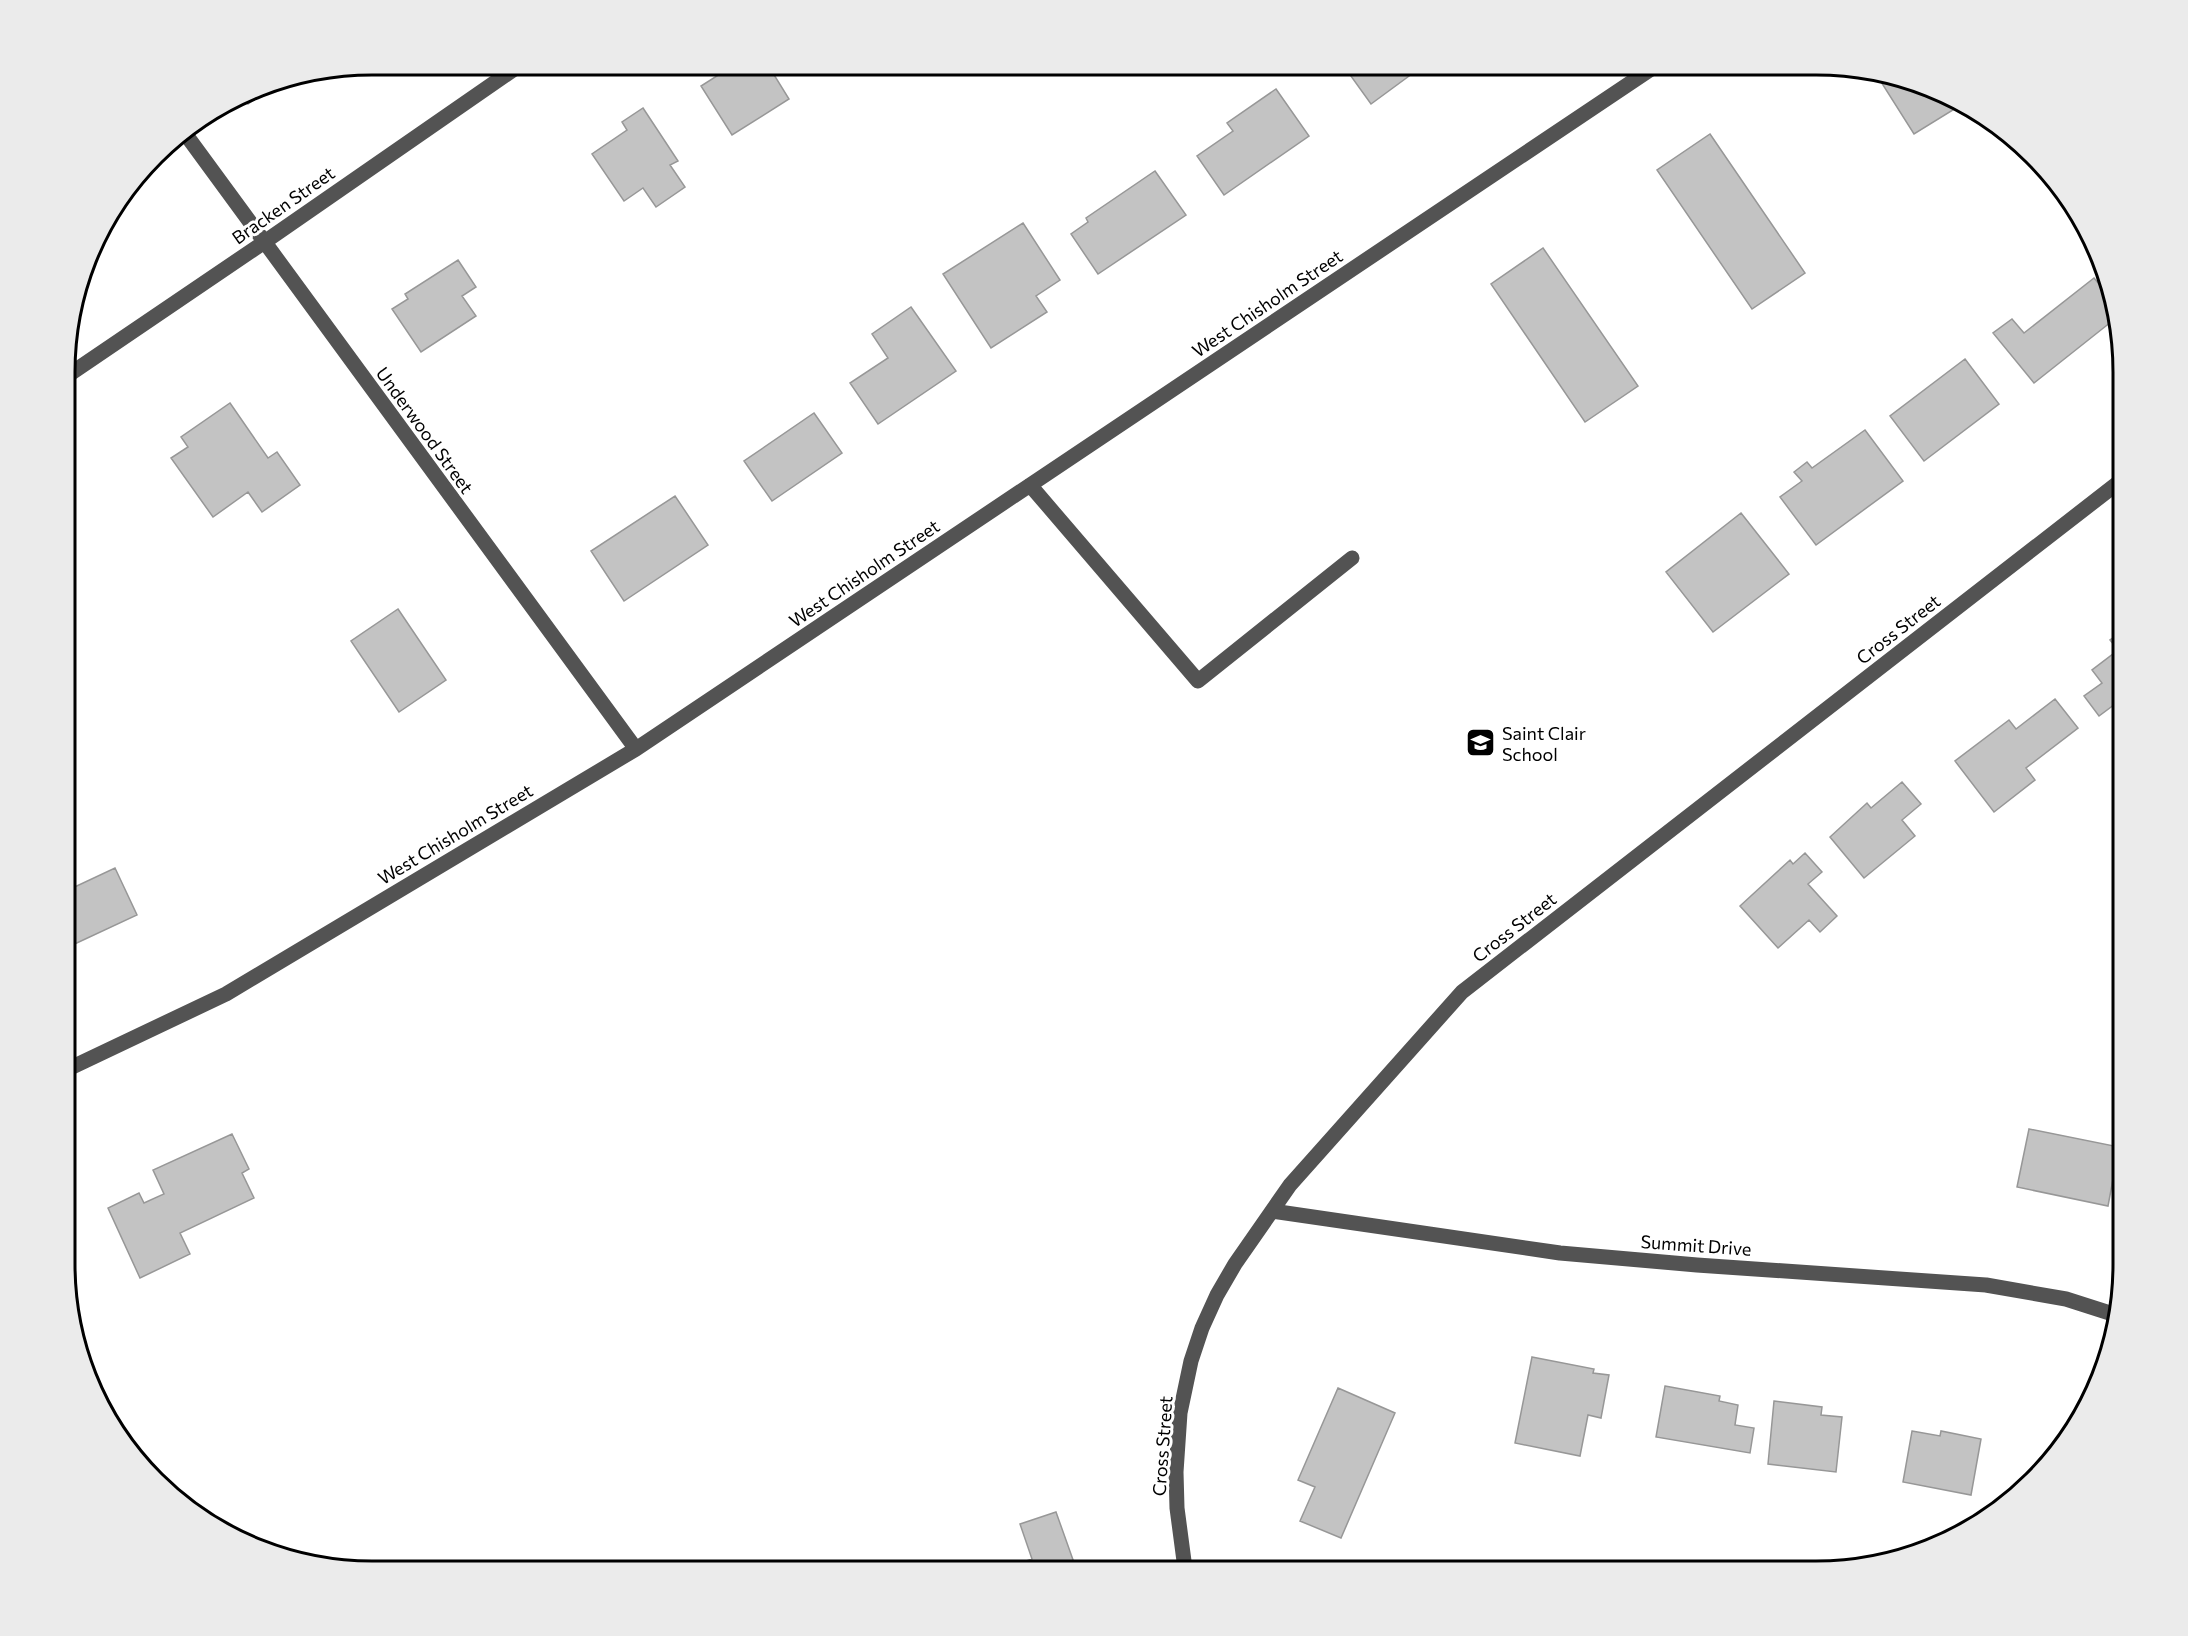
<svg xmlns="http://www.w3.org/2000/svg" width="2188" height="1636" viewBox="0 0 2188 1636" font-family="Commissioner,sans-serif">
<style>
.building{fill:#c3c3c3;stroke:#979797;stroke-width:1.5}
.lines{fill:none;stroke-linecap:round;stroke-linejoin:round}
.minor{stroke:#535353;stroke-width:15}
.labels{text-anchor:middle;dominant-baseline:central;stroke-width:6;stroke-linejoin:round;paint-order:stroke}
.street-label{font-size:18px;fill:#000;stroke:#fff}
.poi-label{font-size:18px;fill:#000;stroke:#fff;text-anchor:start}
.rim{fill:none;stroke:#000;stroke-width:3}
</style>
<rect width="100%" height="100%" fill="#fff"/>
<path class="building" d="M734 65H768L789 99 732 135 701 86Z
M1343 65H1424L1371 104Z
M1876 74 1933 88 1961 105 1914 134Z
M284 79 248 104 244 98 273 81Z
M1276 89 1309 136 1224 195 1197 156 1233 131 1227 123Z
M643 108 678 161 670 165 685 187 656 207 643 188 624 201 592 154 627 130 622 122Z
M1710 134 1805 273 1752 309 1657 170Z
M1155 171 1186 215 1098 274 1071 234 1088 222 1086 218Z
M111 212 117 220 102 230 106 219Z
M1023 223 1060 280 1036 296 1047 312 991 348 943 274Z
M1543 248 1638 386 1585 422 1491 284Z
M458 260 476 287 462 296 476 316 421 352 392 309 408 299 405 294Z
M2094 278 2114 302 2116 318 2034 383 1993 333 2012 319 2024 333Z
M911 307 956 371 878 424 850 383 888 358 872 334Z
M1965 359 1999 404 1924 461 1890 416Z
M230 403 268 458 277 452 300 485 262 512 248 492 213 517 171 458 188 447 181 437Z
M814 413 842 453 772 501 744 461Z
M1865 430 1903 481 1816 545 1780 497 1802 481 1794 472 1807 462 1812 468Z
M675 496 708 545 624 601 591 551Z
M1741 513 1789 574 1713 632 1666 572Z
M398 609 446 680 399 712 351 641Z
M2123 631V698L2099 716 2084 696 2102 683 2092 670 2118 650 2110 640Z
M2055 699 2078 728 2026 768 2035 780 1994 812 1955 761 2009 720 2016 729Z
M1902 782 1921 804 1902 820 1915 836 1864 878 1830 837 1867 803 1871 808Z
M1805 853 1822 872 1808 884 1837 916 1820 932 1809 920 1778 948 1740 906 1790 860 1793 864Z
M115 868 137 915 66 948V891Z
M2029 1129 2119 1147 2108 1206 2017 1187Z
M232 1134 249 1169 242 1173 254 1198 180 1233 190 1254 140 1278 108 1208 139 1193 144 1203 164 1194 153 1170Z
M1532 1357 1594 1369 1593 1373 1609 1375 1601 1418 1588 1415 1580 1456 1515 1443Z
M1665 1386 1720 1396 1719 1401 1738 1405 1735 1425 1754 1428 1750 1453 1656 1437Z
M1338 1388 1395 1413 1341 1538 1300 1521 1315 1487 1298 1480Z
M1774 1401 1822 1407 1821 1415 1842 1417 1836 1472 1768 1464Z
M1912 1431 1940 1436 1941 1431 1981 1439 1971 1495 1903 1482Z
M1056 1512 1077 1571H1011L1009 1567 1032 1559 1020 1524Z"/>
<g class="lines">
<path class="minor" d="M184 132 636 749
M67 376 263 243 520 65
M1030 485 1198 681 1352 558
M66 1070 226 994 636 749 1657 65
M1272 1211 1560 1253 1697 1265 1986 1285 2066 1299 2116 1315
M1188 1571 1184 1561 1177 1508 1176 1472 1180 1413 1191 1361 1202 1328 1217 1295 1235 1264 1290 1185 1462 992 2123 479"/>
</g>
<defs>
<symbol id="school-square" viewBox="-11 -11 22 22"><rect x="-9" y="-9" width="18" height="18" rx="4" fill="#000" stroke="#fff"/><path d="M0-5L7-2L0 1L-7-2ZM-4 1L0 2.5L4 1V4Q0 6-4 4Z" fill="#fff"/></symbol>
</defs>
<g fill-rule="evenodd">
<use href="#school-square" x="1464" y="726" width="33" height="33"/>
</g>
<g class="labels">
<g class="street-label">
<text transform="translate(283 205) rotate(-35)">Bracken Street</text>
<text transform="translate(1267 303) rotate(-34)">West Chisholm Street</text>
<text transform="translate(425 430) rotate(54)">Underwood Street</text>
<text transform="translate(864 573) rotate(-34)">West Chisholm Street</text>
<text transform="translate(1898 629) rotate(-38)">Cross Street</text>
<text transform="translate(455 834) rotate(-31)">West Chisholm Street</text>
<text transform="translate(1514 927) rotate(-38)">Cross Street</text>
<text transform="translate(1696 1245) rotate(4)">Summit Drive</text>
<text transform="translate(1162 1446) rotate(-86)">Cross Street</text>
</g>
<g class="poi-label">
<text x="1502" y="733">Saint Clair<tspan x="1502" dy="21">School</tspan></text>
</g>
</g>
<path d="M0 0H2188V1636H0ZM372 75H1816A297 297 0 0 1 2113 372V1264A297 297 0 0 1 1816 1561H372A297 297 0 0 1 75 1264V372A297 297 0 0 1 372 75Z" fill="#ebebeb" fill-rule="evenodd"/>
<path class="rim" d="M372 75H1816A297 297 0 0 1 2113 372V1264A297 297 0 0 1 1816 1561H372A297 297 0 0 1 75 1264V372A297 297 0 0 1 372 75Z"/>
</svg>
